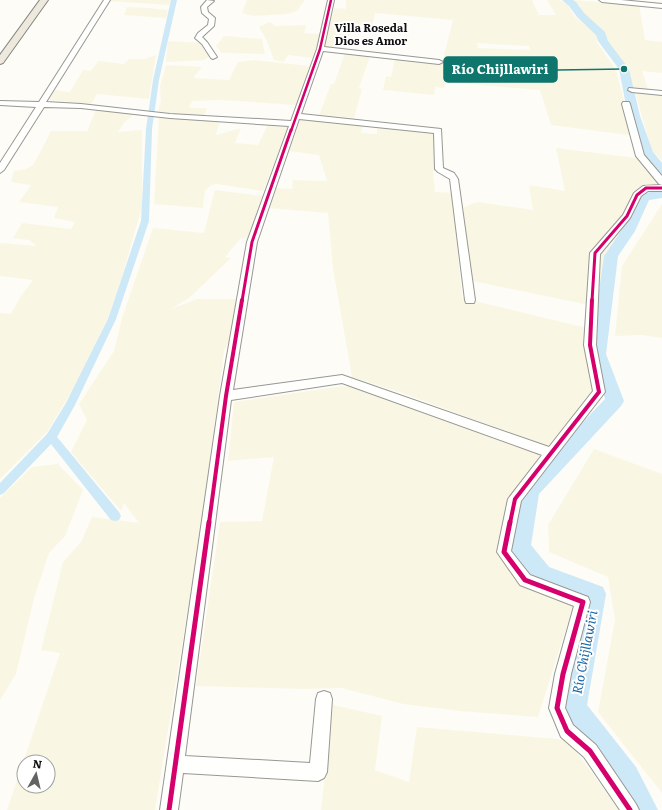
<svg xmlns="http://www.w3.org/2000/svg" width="662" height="810" viewBox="0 0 662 810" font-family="Literata,serif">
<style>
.farmland{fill:#f9f7e4;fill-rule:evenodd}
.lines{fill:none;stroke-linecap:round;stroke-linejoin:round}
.canal{fill:#cde8f7;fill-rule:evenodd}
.river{fill:#cde8f7;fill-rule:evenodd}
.minor-casing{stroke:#979795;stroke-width:2}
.major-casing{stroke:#858482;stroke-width:2}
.minor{fill:#fffffe;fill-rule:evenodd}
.major{fill:#ede9dc;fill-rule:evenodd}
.cycleway-far3-casing{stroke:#fff;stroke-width:4}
.cycleway-far2-casing{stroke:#fff;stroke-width:5}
.cycleway-far1-casing{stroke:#fff;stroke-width:6}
.cycleway-casing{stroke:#fff;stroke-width:8}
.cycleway-far3{stroke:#d6006c;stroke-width:2.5}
.cycleway-far2{stroke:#d6006c;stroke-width:3}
.cycleway-far1{stroke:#d6006c;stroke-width:4}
.cycleway{stroke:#d6006c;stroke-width:5}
.labels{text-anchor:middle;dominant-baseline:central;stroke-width:4;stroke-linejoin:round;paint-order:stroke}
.far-neighbourhood-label{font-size:11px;font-weight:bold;fill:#111;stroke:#fff}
.water-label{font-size:13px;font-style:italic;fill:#1768a6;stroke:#fff}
.leader{fill:none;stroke:#0f766e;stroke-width:1.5}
.callout-dot{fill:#0f766e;stroke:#fff;stroke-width:1.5}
.callout{fill:#0f766e;stroke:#0f766e;stroke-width:1.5}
.callout-label{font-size:13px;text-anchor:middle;font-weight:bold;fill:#fff}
</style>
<rect width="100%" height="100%" fill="#fdfcf7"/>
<path class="farmland" d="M109 0H171L169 5 109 1Z
M247 0H305L297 11 287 14 254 16 242 13Z
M346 0H532L539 15H556L547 0H559L567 4 574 16 596 34 597 42 616 70 627 111 636 136 551 125 540 90 446 82 444 88 435 87 434 95 383 90 386 76 391 77 395 58 442 63 453 20 375 13 371 32 351 30 345 50 324 47 334 8 346 9ZM477 43 529 46 530 50 478 48Z
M572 0 639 5 645 40 662 42V73L642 71 648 89 633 87 629 71 608 42 605 32 583 15 580 6Z
M127 7 148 8 168 10 166 18 124 15Z
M270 22 275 26 306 25 304 33 320 34 314 58 288 55 284 62 274 60 266 39 259 27Z
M224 36 262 39 265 54 222 53 216 46Z
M168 41 200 43 209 57 205 60 166 62Z
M345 53 370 56 359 88 362 89 354 118 319 115 331 84H334Z
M156 55 149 99 97 94 91 104 48 100 54 90 70 92 83 70 90 71 99 61 124 64 129 59H144Z
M254 60 309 66 296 105 220 100 192 101 189 108H207L204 116 158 112 161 101 160 87 166 65 202 67 193 78 229 80 238 62Z
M635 92 662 95V161L652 151Z
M96 110 134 114 124 123 118 132 142 130V207L122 277 108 318 78 381 47 432 0 479V313L11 314 19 299 33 280 0 276V243L37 246 29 240 13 238 22 223 71 229 75 222 54 218 58 207 19 202 31 185 11 182 14 171 26 169 34 164 51 131H87Z
M159 116 220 121 216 135 241 128 235 143 258 145 268 125 289 126 263 191 217 184 212 185 205 190 203 208 154 204Z
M305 118 363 125 361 133 377 134V126L434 133 436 171H433L435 192 453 193 462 298 595 330 592 355 603 398 571 433 546 446 402 393 352 377 333 269 328 213 268 208 274 188 292 189 293 180 327 181 319 155 289 151 300 120Z
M556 148 644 159 662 182V191L642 194 634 202 625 225 605 254 598 307 473 281 464 224V207L478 202 533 210 529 185 565 191Z
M215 190 262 196 248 238H241L225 257 231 258 189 298 171 309 197 299H236L230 340 224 351 202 522 155 810H7L60 653 41 650 63 562 81 542 92 517 139 523 124 503 121 511 71 452 87 420 79 404 114 351 122 318 153 228 204 233ZM24 762H48V786H24Z
M662 204V338L642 335 615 336 622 266Z
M343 386 353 387 548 458 524 488 511 541 518 577 575 600 538 717 459 711 403 704 342 688 304 689 196 686 220 522 262 521 274 457 228 461 234 402Z
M594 449 662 474V793L598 712 615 620 608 577 549 552 548 525Z
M58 464 83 490 65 536 49 553 34 598 16 674 0 700V498L32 467Z
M333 705 382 716 375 770 409 782 417 727 568 740 619 810H321Z"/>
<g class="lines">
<path class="canal" d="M171 0H177L159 80 152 129 149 221 116 319 75 405 57 437 119 512 121 516 119 520 115 521 111 520 51 444 4 493 0 495V483L47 434 66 403 108 319 141 221 146 129 153 80Z"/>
<path class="river" d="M562 0H573L576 2 584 13 605 32 608 41 629 69 640 116 653 152 662 163V176L657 175 641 152 628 116 619 69 598 41 596 35 577 17 569 6Z
M662 190V198L649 200 635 231 618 256 606 354 624 401 621 406 539 494 531 545 549 567 603 587 606 594 587 705 636 767 658 810H631L618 785 565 717 562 708 583 600 534 581 513 555 509 548 520 491 523 485 605 399 590 354 604 256 621 231 639 194Z"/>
<defs>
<path id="minor" d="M104 0H110L46 102 81 104 170 114 291 121 317 49 328 0H334L324 47 439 60 443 62 439 64 323 51 301 114 441 129 443 168 454 173 458 179 475 300 474 303H466L465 300 450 179 438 172 435 169 434 133 299 119 257 242 233 390 342 375 549 447 593 391 584 345 590 253 623 215 634 193 643 186 662 185V191H648L641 196 630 218 600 254 596 345 605 392 521 501 511 551 530 575 588 597 590 602 571 674 565 708 573 725 596 745 636 804 639 810H620L584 757 561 737 549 708 555 674 574 606 520 585 497 552 508 499 542 455 342 383 231 400 185 756 310 763 316 699 318 693 324 691 330 693 332 699 327 772 324 778 318 781 183 773 178 810H160L220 396 247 242 289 126 170 118 81 108 44 107 4 170 0 173V163L36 107 0 105V101L39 102Z
M207 0 214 1 207 7 208 12 215 18 214 26 202 37 207 42 217 57 213 59 211 58 202 44 195 38 198 33 208 25 209 19 202 13 201 7Z
M599 0H621L662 4V8L602 2Z
M629 88 662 91V95L632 92 628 90Z
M623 102H629L630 104 644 155 662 176V185L659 184 636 156 622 104Z"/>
<path id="major" d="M40 0H48L3 63 0 64V55Z"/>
</defs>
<use href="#minor" class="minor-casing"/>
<use href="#major" class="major-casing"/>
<use href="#minor" class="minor"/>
<use href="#major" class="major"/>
<defs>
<path id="cycleway-far3" d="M291 131 320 49 331 0"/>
<path id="cycleway-far2" d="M242 301 252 242 291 130
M592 301 595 253 627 216 637 195 646 188H662"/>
<path id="cycleway-far1" d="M209 523 226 396 242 300
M510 523 515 499 599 392 590 345 592 300"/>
<path id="cycleway" d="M510 522 504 552 525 580 583 602 563 674 557 708 567 731 590 751 630 810
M169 810 209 522"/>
</defs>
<use href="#cycleway-far3" class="cycleway-far3-casing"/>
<use href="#cycleway-far2" class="cycleway-far2-casing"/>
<use href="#cycleway-far1" class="cycleway-far1-casing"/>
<use href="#cycleway" class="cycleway-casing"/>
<use href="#cycleway-far3" class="cycleway-far3"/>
<use href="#cycleway-far2" class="cycleway-far2"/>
<use href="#cycleway-far1" class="cycleway-far1"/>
<use href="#cycleway" class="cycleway"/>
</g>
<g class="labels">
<g class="far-neighbourhood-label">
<text x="371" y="27">Villa Rosedal<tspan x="371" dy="13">Dios es Amor</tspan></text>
</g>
<g class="water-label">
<text transform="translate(584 652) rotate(-79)">Río Chijllawiri</text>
</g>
</g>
<path class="leader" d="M624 69L557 70"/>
<circle class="callout-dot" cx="624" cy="69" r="4"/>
<rect class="callout" x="444" y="57" width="113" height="25" rx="4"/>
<g class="callout-label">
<text x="500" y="74">Río Chijllawiri</text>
</g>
<g transform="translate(36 774) rotate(8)"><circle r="19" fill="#ffffff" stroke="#a0a0a0"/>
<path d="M0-3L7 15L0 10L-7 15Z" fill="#646362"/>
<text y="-6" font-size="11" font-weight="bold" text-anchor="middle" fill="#111111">N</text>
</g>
</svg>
